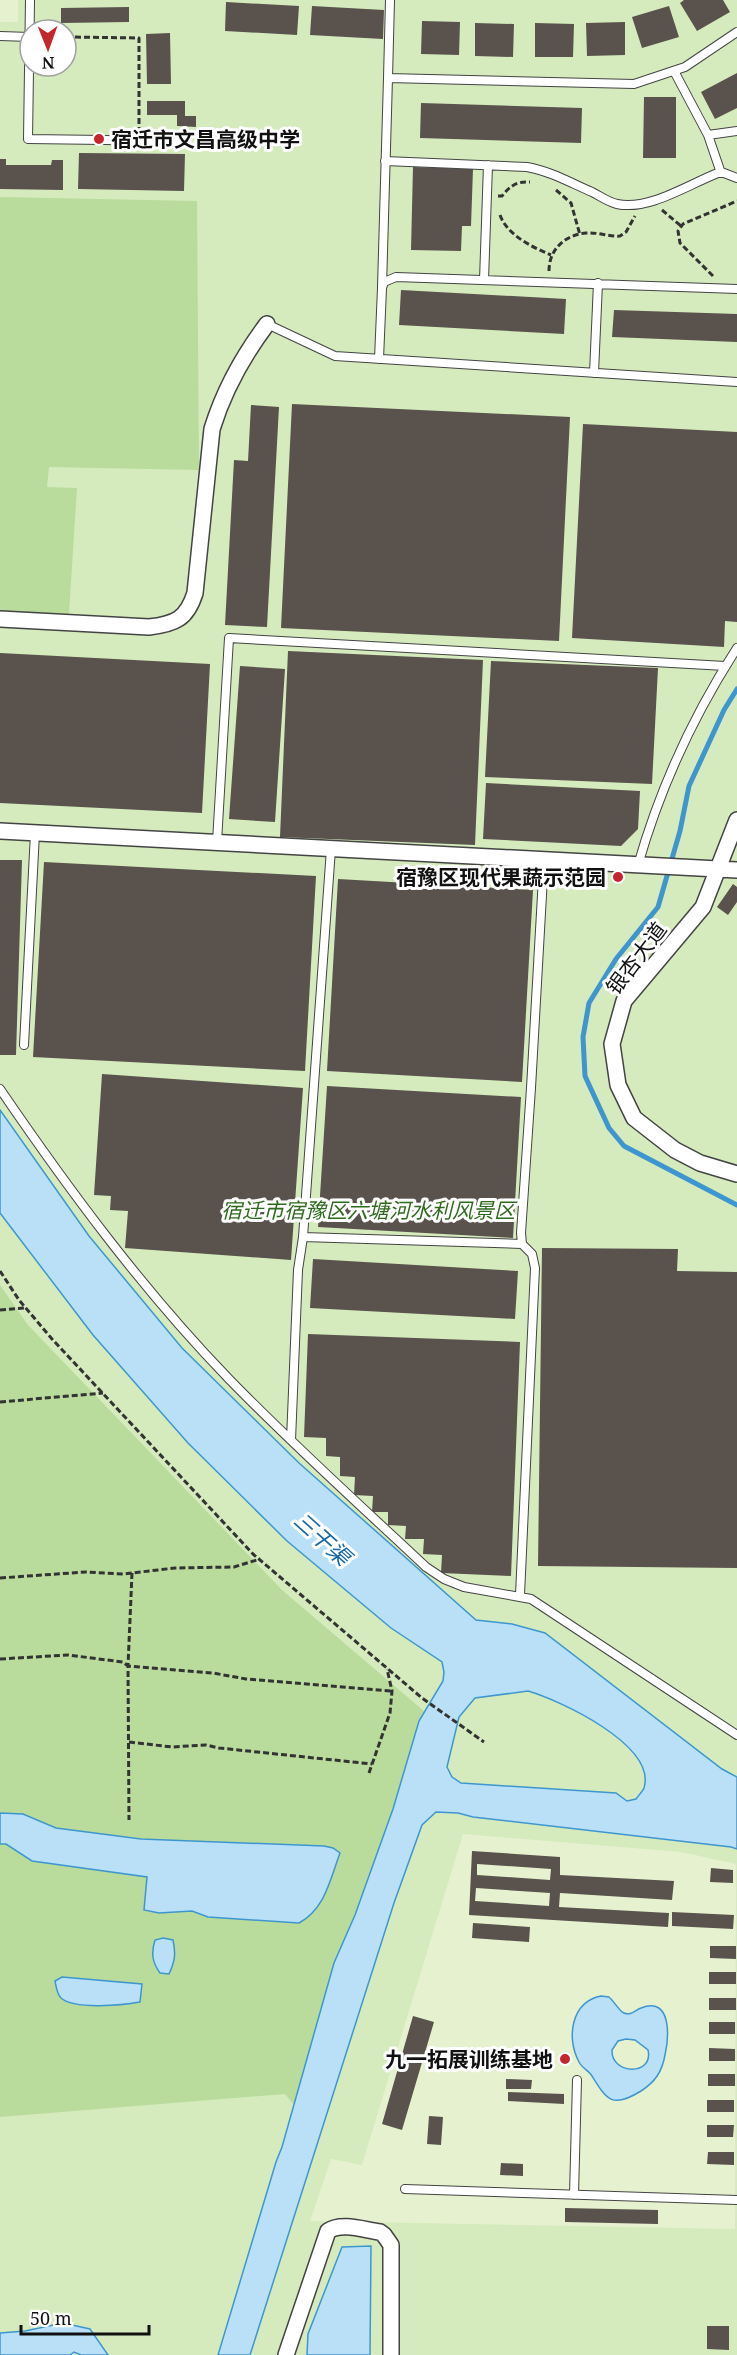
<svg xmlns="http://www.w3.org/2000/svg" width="737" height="2355" viewBox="0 0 737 2355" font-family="'Noto Serif','Noto Sans SC',serif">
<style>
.green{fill:#d5ebbd;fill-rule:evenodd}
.forest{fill:#b9dc9c}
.pitch{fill:#e6f2cf}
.water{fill:#b9e0f7;stroke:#3f96cf;stroke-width:1.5;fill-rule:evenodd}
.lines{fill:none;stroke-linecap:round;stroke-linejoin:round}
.stream{stroke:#3f96cf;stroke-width:5}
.building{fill:#5a524d;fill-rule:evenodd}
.service-casing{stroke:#444;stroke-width:10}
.minor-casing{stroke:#444;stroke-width:18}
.path{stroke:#333;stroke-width:3;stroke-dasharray:6 3;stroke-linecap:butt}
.service{stroke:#fff;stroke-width:8}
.minor{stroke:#fff;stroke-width:15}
.poi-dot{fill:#c4262e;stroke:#fff;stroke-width:2}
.labels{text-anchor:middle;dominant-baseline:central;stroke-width:6;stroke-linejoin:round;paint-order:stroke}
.poi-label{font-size:21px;font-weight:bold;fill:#111;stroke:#fff;text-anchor:end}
.street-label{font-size:21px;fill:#111;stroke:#fff}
.park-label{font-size:21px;font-style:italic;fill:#2f6b1f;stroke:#fff}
.water-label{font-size:22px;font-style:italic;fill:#1768a6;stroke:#fff}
</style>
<rect width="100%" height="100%" fill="#fffdf5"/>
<path class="green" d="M0 0H737V2355H0ZM30 30H66V66H30Z"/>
<path class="forest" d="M0 197 197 201 199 470 49 467 47 487 77 488 69 614 0 612Z
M0 1285 28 1325 282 1590 425 1712 419 1721 393 1809 355 1915 334 1963 294 2105 285 2094 0 2117Z"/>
<path class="pitch" d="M0 0H18V22H0Z
M463 1834 681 1852 736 1864 735 2229 310 2221 331 2159 362 2165Z"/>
<path class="water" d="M0 1110 89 1236 182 1348 299 1463 476 1620 512 1624 545 1633 722 1769 737 1777V1849L731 1847 473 1817 458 1813 436 1812 422 1825 394 1903 250 2355H218L276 2162 282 2147 334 1963 355 1915 393 1809 419 1721 443 1681 444 1672 442 1662 391 1628 287 1541 188 1443 93 1335 0 1213ZM528 1691C559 1700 657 1745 644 1788 643 1791 638 1796 636 1799L627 1801 616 1793 461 1783 452 1777 447 1767 459 1717 475 1698Z
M0 1813 23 1814 56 1828 141 1839 324 1846 333 1848 340 1853C330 1880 325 1909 299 1923L208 1917 192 1911 159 1913 144 1910 147 1877 32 1861 6 1844H0Z
M163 1938 173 1940C176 1954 175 1961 169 1974L160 1973C152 1962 151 1953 155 1940Z
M62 1977 142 1984 140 2002C124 2005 74 2010 61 1998 57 1994 56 1986 55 1981Z
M601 1996 609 1997C614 2001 619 2011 624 2013 631 2016 635 2010 641 2008 672 1996 669 2037 665 2055 662 2072 655 2082 641 2091 612 2109 607 2100 592 2076 589 2071 582 2068 579 2062 566 2038 571 2002 601 1996ZM626 2039 635 2040 648 2050C654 2076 611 2075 612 2050L618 2041Z
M371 2246 370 2355H307L308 2334 342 2247Z
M63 2323 90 2329 108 2355H81L74 2352 70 2355H0V2333L25 2331Z"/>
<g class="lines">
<path class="stream" d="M737 689 724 710 689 786 680 831 658 907 616 959 589 1003 583 1037 585 1076 609 1128 624 1146 737 1205"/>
</g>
<path class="building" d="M684 0H723L730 12 697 31 680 3Z
M226 2 299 6 297 35 225 31Z
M312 6 384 10 383 39 310 35Z
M669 6 679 37 642 48 632 17Z
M129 7V22L61 23V8Z
M422 21 460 22 459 55 421 54Z
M625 22V55L587 56 586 23Z
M475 23 514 24 513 57 475 56Z
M535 23 574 24 573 57H535Z
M170 33 171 84H147L146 34Z
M737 73V108L715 119 701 92Z
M644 97H676V158H643Z
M147 101H185V116H196V127L177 126V115H147Z
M421 103 582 108 581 143 420 138Z
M79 153 185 154 184 191 78 189Z
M0 159H6V165H51L52 160H63V190L0 189Z
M413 167 473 169 471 226H462L461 251 411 250Z
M401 290 566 299 564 334 399 325Z
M614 310 737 314V342L612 337Z
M292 404 570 417 559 641 281 628Z
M251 405 279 407 267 627 225 625 234 460 248 461Z
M583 424 737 432V622L725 621 724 647 572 638Z
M288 651 483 660 475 845 280 837Z
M0 653 210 664 202 813 0 803Z
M491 661 658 668 652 784 485 777Z
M240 666 285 669 275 822 229 819Z
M486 783 640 791 638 829 621 846 483 839Z
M0 860H22L16 1055H0Z
M44 862 316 876 305 1071 33 1057Z
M338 879 533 890 522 1082 327 1071Z
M733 884 737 887V902L728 915 717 907Z
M102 1074 303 1088 291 1260 125 1248 128 1211 110 1210 111 1196 94 1195Z
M327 1086 521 1097 513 1238 318 1227Z
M542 1248 678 1249 677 1271 737 1272V1568L538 1566Z
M313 1259 518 1271 515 1319 310 1308Z
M308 1334 520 1342 511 1576 441 1573 442 1555 423 1554 424 1539H405L406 1526 388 1525V1512H372L373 1496 354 1495 355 1477 340 1476V1457L326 1456V1438L304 1437Z
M472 1851 560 1857V1875L674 1881 672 1900 560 1893 559 1907 669 1913 668 1927 469 1915ZM477 1864 551 1869 550 1880 477 1875ZM476 1888 550 1893 549 1906 475 1901Z
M711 1868 733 1870V1883L710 1882Z
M672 1912 734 1915 733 1929 672 1926Z
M473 1923 530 1927 529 1942 472 1938Z
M710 1946H736V1959L710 1958Z
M709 1972H736V1984H709Z
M709 1998H736V2010H709Z
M413 2016 434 2022 402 2130 382 2124Z
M709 2022H735V2034H709Z
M709 2048 735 2049V2061H709Z
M708 2074H735V2086H708Z
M506 2079 532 2080 531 2089H506Z
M508 2092 564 2094V2104L508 2101Z
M707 2100H734V2112H707Z
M429 2116 443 2117 441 2145 427 2144Z
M707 2125H734L733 2137H707Z
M708 2152H734V2165L707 2164Z
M501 2163 523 2164V2176L500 2175Z
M565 2208 658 2210V2224L565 2222Z
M707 2326H729V2350L707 2349Z"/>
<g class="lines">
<defs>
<path id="service" d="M30 0 28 139 180 141
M390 0 388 78 634 84 685 67 737 32
M0 36 30 37
M674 71 708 135 737 131
M708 135 721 173
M385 161 527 167C550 171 571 183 592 192 600 196 608 202 617 204 649 211 689 184 718 173H724L737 178
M484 280 488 165
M382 287 388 78
M267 324 335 356 737 382
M379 359 382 288 384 282 396 277 737 289
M594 373 598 283
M217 842 229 638 725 666
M638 865C660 788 693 716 737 648
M24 1045 35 833
M0 1089C69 1190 143 1290 228 1378 292 1444 360 1505 426 1567L444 1579 464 1587 531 1599 737 1735
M303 1237 522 1244
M291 1440 298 1270 303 1237 331 849
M520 1595 535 1268 532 1254 522 1244 521 1233 531 1088 544 860
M405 2189 737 2200
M574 2195 577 2080"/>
<path id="minor" d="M0 619 149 627C175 624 187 619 195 593L212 429C224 390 243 356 267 324
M737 820 703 907 624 1001 612 1044 618 1085 634 1118 675 1150 700 1163 737 1174
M0 831 737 870
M286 2355 328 2231C342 2222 364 2230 380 2232L384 2235 391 2245V2355"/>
</defs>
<use href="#service" class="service-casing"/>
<use href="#minor" class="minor-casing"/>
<path class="path" d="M66 37 139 38V130
M556 190 571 203 580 235
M498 196H502C510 186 517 181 530 182
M662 210 681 226
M500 215C507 235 532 247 551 255
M549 271C549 249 565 235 586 233 598 232 609 237 620 236L626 232 635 216
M713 276 680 243 678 231 683 224 737 201
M0 1271 19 1300 52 1339 253 1554 422 1698 484 1742
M0 1310 25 1308
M0 1402 103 1393
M132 1573 128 1666 213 1673 246 1679 392 1691
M0 1578 86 1572 123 1574 175 1568 234 1567 260 1559
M0 1659 68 1655 123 1662 128 1666 129 1820
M129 1742 172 1747 206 1745 219 1748 372 1764
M369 1773 390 1713 392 1691 387 1669"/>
<use href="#service" class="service"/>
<use href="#minor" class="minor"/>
</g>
<g class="poi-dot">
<circle cx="99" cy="139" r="6"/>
<circle cx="618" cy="877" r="6"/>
<circle cx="565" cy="2059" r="6"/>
</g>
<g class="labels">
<g class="poi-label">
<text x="111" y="139" text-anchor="start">宿迁市文昌高级中学</text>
<text x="606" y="877">宿豫区现代果蔬示范园</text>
<text x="553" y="2059">九一拓展训练基地</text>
</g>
<g class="street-label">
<text transform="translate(636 958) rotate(-53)">银杏大道</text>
</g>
<g class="park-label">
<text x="368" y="1210">宿迁市宿豫区六塘河水利风景区</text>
</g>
<g class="water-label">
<text transform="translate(323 1538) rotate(42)">三干渠</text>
</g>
</g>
<g transform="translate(48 48) rotate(179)"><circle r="28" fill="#ffffff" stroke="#a0a0a0" stroke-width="1.5"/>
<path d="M0-4.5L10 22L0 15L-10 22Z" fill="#c4262e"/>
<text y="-9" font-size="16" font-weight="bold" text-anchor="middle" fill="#111111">N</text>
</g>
<path d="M21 2325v9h128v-9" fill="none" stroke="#111111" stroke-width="3"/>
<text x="30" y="2325" font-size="18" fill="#111111" stroke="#ffffff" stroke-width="4.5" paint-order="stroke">50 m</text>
</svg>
